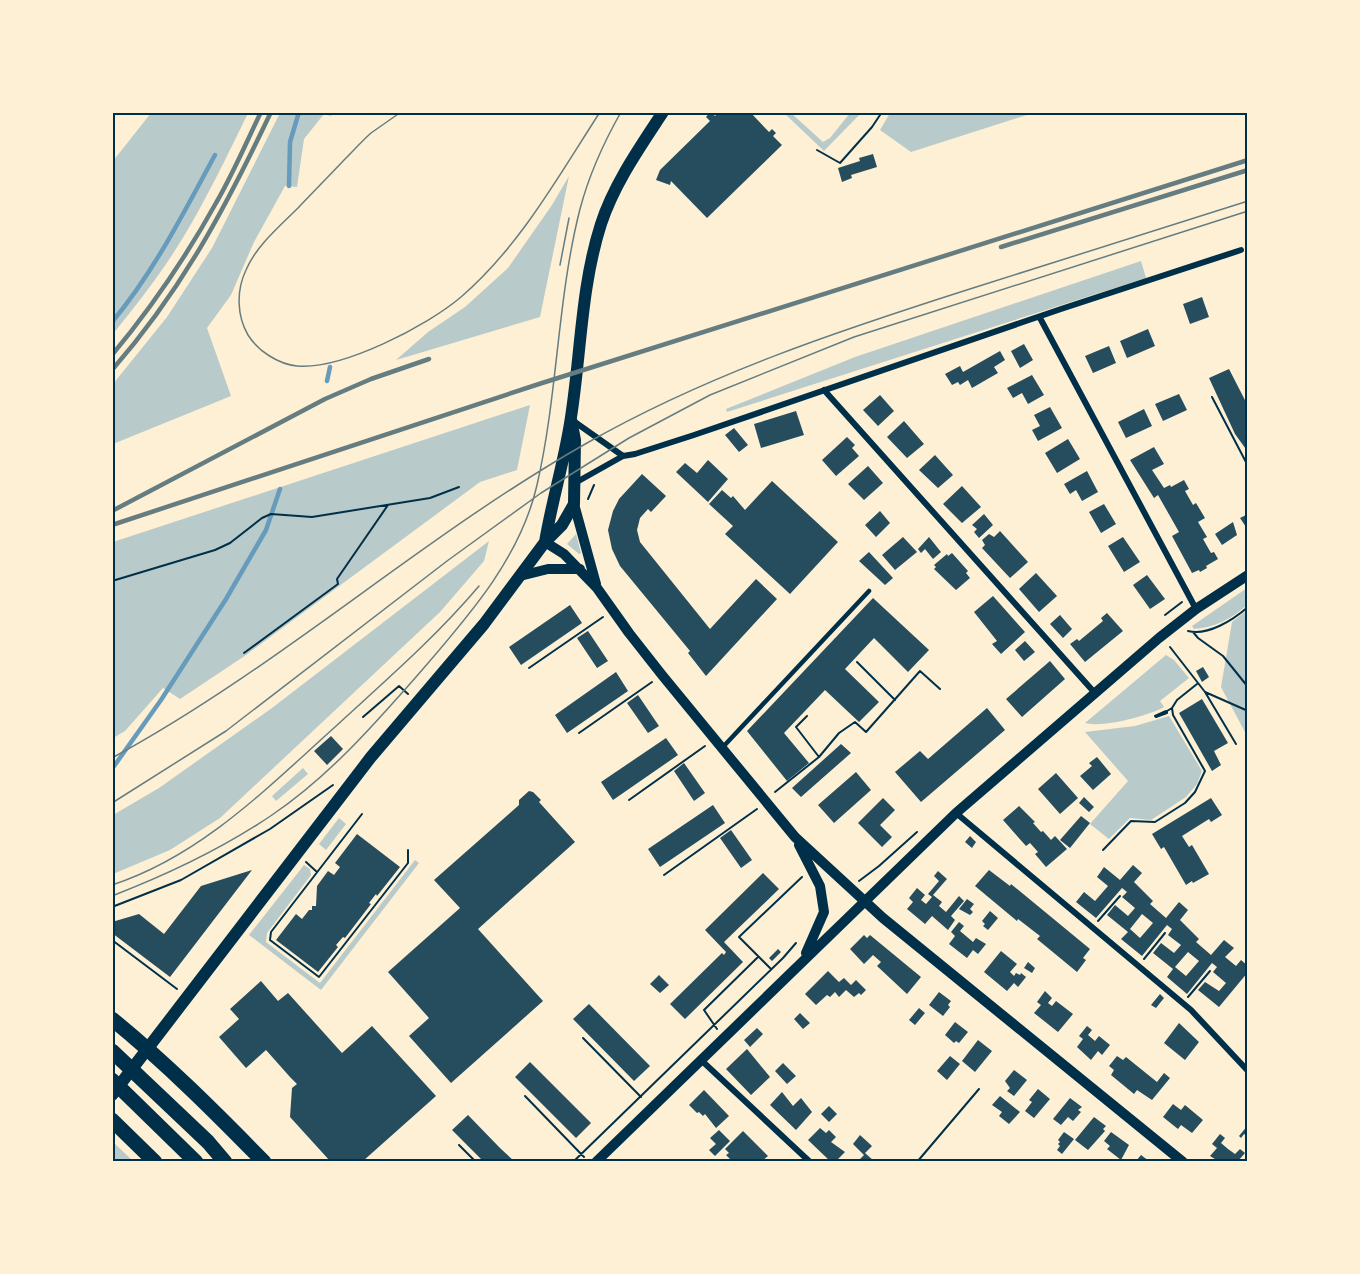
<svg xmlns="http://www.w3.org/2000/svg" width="1360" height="1274" viewBox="0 0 1360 1274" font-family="'Sofia Sans Condensed',sans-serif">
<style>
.green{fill:#b9caca}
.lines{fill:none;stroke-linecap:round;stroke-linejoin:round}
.stream{stroke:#669bbc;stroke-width:4.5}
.building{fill:#264d5e;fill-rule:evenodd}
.path{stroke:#003049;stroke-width:2}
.service{stroke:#003049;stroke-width:4.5}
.minor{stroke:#003049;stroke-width:6}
.tertiary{stroke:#003049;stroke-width:10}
.secondary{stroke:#003049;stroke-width:12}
.motorway{stroke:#003049;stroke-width:15}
.tram{stroke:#657d81;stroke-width:1.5}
.rail{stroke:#657d81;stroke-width:4.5}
.neatline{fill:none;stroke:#003049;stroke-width:2}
</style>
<rect width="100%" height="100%" fill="#fdf0d5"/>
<path class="green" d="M151 113H248C228 154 208 196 184 236 163 271 138 303 113 334V161Z
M280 113H332L331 116 324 114 304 139 297 187 285 186 254 242 231 295 207 328 231 396 113 444V384L167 317 212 248Z
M784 113H791L823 142 830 138 850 113H861L824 151Z
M890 113V112L1033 113 911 152 880 130Z
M569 176 540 317 396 360 428 332 465 307 508 268 552 205Z
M1141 261 1146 278 727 412 726 409 855 357Z
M530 405 517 470 480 482 246 655 180 699 163 688 125 731 113 738V542Z
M576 534 581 553 579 554 567 544Z
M489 541 484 561 440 612 220 818 170 850 113 874V815L159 788 272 708Z
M1247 588V605C1231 619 1216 627 1194 629L1192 626Z
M1247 610V736L1221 687 1232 622Z
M1166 655 1174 660 1189 678 1160 701 1164 707C1148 716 1103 728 1085 723Z
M1169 716 1202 771 1197 784 1186 797 1151 820 1130 818 1109 839 1090 824 1128 781 1085 732 1135 726Z
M303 768 308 774 276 801 272 796Z
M339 818 346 824 326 850 319 844Z
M415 860 419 863 321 990 249 935 304 865 310 869 311 875 267 933 266 942 320 983Z
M112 1142H113L133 1161H113Z"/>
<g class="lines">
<path class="stream" d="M289 186 290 142 299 112
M112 322C154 272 184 212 215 155
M327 381 330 367
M112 769 161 700 226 599 266 530 280 489"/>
</g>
<path class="building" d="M710 112 715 116 719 112H750L769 132 772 129 776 133 773 136 782 145 707 218 671 181 670 185 656 180 660 170 710 121 706 117Z
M873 154 877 167 851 175 852 178 842 182 838 168 860 161 859 158Z
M1202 297 1209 317 1190 324 1183 304Z
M1148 329 1155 346 1127 358 1120 341Z
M1024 344 1033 360 1020 368 1011 351Z
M1109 346 1116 363 1093 373 1085 356Z
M1000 351 1005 360 994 367 998 373 972 388 968 380 960 385 958 382 952 385 945 374 960 366 963 372Z
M1229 369 1248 406V452L1235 434 1209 378Z
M1032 375 1044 395 1028 404 1022 393 1013 398 1007 388Z
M1179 394 1187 410 1163 421 1155 404Z
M880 395 894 411 878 426 863 410Z
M1050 407 1062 428 1038 441 1032 430 1040 426 1034 415Z
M1144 409 1152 426 1126 438 1118 422Z
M796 411 804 435 761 448 754 424Z
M904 421 924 444 907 458 887 437Z
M734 428 748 445 739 452 725 435Z
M847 437 855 445 852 448 859 456 836 476 822 460Z
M1068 439 1080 459 1057 473 1045 453Z
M1154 447 1164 464 1152 470 1164 488 1170 485 1171 487 1184 480 1189 489 1185 491 1193 505 1196 503 1205 518 1198 522 1207 537 1203 539 1211 553 1214 552 1218 559 1206 566 1207 568 1200 572 1199 570 1192 573 1172 536 1179 532 1158 495 1154 498 1130 460Z
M935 455 953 475 938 488 919 470Z
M708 460 728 479 708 502 676 472 685 463 697 473Z
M868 466 883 483 864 500 848 484Z
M1087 471 1098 492 1082 501 1076 490 1070 494 1064 484Z
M642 474 666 496 651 512 648 509 640 518 637 530 640 542 710 629 756 579 777 599 706 676 688 653 690 651 620 566 612 549 608 530 613 511 619 499Z
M772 481 838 542 790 594 725 534 733 526 709 504 722 490 731 498 733 496 745 510Z
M962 486 981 507 962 523 943 504Z
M1104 504 1116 524 1101 533 1089 512Z
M880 511 890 523 876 537 865 525Z
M984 514 993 525 979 538 974 532 977 529 972 525Z
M1248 514V530L1240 518Z
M1233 522 1237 535 1222 545 1215 534Z
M1000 531 1028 562 1010 578 982 548 985 545 982 540 989 534 994 537Z
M903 537 917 552 895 570 882 555Z
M929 537 941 552 933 559 925 549 921 553 918 549Z
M1123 537 1140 562 1124 572 1108 546Z
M869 552 893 578 885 585 859 561Z
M952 553 968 571 966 573 970 578 956 590 934 569 936 567 934 565 947 554 948 556Z
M1036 573 1057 596 1039 612 1019 589Z
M1147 575 1165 599 1150 609 1133 585Z
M993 596 1025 632 1001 654 992 644 997 641 974 612Z
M873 598 929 650 908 672 874 638 845 669 879 702 859 722 825 690 784 733 809 763 787 781 747 731Z
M570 605 582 623 521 665 509 647Z
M1107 613 1123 631 1085 662 1070 644 1077 639 1079 641 1103 621 1101 618Z
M1060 615 1072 629 1063 638 1050 624Z
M588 631 608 661 597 668 577 638Z
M1025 641 1035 652 1024 661 1015 650Z
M1050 661 1065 679 1022 717 1006 699Z
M1203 667 1209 677 1202 682 1196 671Z
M616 672 628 691 567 733 555 715Z
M638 695 659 726 648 733 627 703Z
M1202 699 1228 743 1214 751 1221 765 1212 771 1179 713Z
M987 708 1005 730 921 802 895 772 920 751 928 759Z
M331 736 343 749 327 765 314 751Z
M666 738 678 755 613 800 601 782Z
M841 744 851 753 801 797 792 788Z
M1097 757 1111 774 1093 790 1080 776 1092 766 1089 763Z
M684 763 705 793 694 801 674 771Z
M856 772 871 790 834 823 818 805Z
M1056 773 1078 798 1060 814 1038 789Z
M529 791 533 792 541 800 539 802 575 842 478 929 543 1001 451 1083 409 1036 429 1018 388 972 460 908 434 880 519 805V800Z
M1084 797 1094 807 1089 812 1079 803Z
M883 798 895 810 880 825 892 837 882 847 858 823Z
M1211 798 1222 815 1211 822 1209 819 1182 836 1189 847 1192 845 1209 874 1193 883 1192 881 1186 885 1164 847 1161 849 1152 834Z
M713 805 725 823 660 867 648 849Z
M1019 806 1035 822 1033 823 1041 832 1043 831 1051 840 1055 836 1067 849 1046 867 1035 854 1038 852 1030 843 1026 846 1003 820Z
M1081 816 1090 823 1070 848 1060 840Z
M731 830 752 860 741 868 720 838Z
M357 834 400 867 377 896 376 894 369 903 371 904 345 938 343 937 336 945 338 947 318 972 276 940 296 914 302 919 309 910H312V906H316L317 886 328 871 334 875 340 867 335 863Z
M970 836 976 842 972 848 965 842Z
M1133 865 1142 873 1134 882 1153 901 1150 904 1166 918 1179 902 1188 910 1180 920 1199 939 1196 942 1211 955 1224 940 1234 948 1225 957 1236 966 1241 960 1248 966V972L1219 1007 1198 990 1205 982 1219 991 1226 983 1213 972 1217 967 1212 963 1187 994 1167 977 1173 969 1153 953 1161 943 1174 953 1181 945 1168 935 1172 929 1167 925 1142 956 1121 939 1128 932 1107 915 1115 905 1128 916 1135 908 1122 897 1127 892 1122 888 1096 918 1076 902 1084 892 1095 901 1108 886 1097 877 1104 867 1120 880ZM1142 914 1153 923 1140 938 1130 929ZM1188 952 1199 961 1186 976 1175 967Z
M252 870 170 977 112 933V922L139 914 164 934 201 886Z
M989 870 1010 886 1011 884 1090 949 1083 958 1086 960 1077 972 1037 939 1040 936 1018 919 1017 921 975 886Z
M938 871 947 879 933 895 942 902 939 906 946 912 959 896 964 901 951 916 955 920 948 930 932 916 925 924 907 909 913 902 909 898 917 888 925 895 921 900 926 904 932 897 928 894 939 881 934 876Z
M763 873 779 889 724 942 743 962 685 1019 670 1004 722 953 724 955 726 952 705 930Z
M967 899 974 904 970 909 973 912 970 915 959 909Z
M990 911 998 918 988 930 983 926 985 924 982 921Z
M959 922 964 926 960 931 973 942 976 938 986 944 978 954 973 950 967 958 949 944 955 936 951 932Z
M864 935 867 938 870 935 921 977 907 994 877 966 881 962 873 955 864 964 850 949Z
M778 949 781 952 772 961 769 958Z
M1001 951 1017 964 1010 972 1014 976 1016 973 1020 975 1021 973 1026 977 1018 987 1014 983 1007 991 984 972Z
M1028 962 1035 968 1032 973 1024 968Z
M828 971 839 982 844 978 851 985 856 980 866 990 861 995 859 993 854 997 846 990 839 997 835 992 830 997 827 995 816 1005 805 994Z
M659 975 669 985 660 993 650 984Z
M261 981 278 1001 288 993 342 1053 372 1026 436 1096 363 1161H330L290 1117 292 1088 297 1084 290 1077 266 1050 246 1068 219 1037 239 1019 230 1009Z
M1045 991 1052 998 1048 1003 1052 1006 1056 1001 1073 1014 1058 1032 1034 1013 1041 1005 1037 1002Z
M939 992 951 1001 948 1005 950 1007 943 1016 929 1005Z
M1160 994 1164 998 1156 1008 1151 1005Z
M589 1004 650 1066 634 1081 573 1019Z
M919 1008 925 1013 915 1025 909 1020Z
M800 1013 810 1023 803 1029 794 1019Z
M955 1022 968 1032 959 1043 956 1041 954 1043 945 1035Z
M1179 1023 1199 1042 1185 1060 1164 1043Z
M1087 1026 1092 1030 1088 1035 1095 1041 1099 1036 1110 1045 1102 1055 1098 1051 1091 1060 1077 1047 1083 1039 1079 1036Z
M757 1028 763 1034 750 1047 744 1040Z
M978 1040 992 1051 975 1072 962 1061Z
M747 1049 770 1077 751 1095 726 1069Z
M950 1056 960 1064 947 1080 937 1071Z
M1117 1056 1123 1060 1126 1057 1157 1082 1164 1073 1170 1078 1152 1100 1137 1090 1134 1094 1111 1075 1114 1070 1109 1066Z
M530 1062 591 1123 576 1138 515 1077Z
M783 1063 796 1076 787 1084 775 1071Z
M1014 1070 1027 1080 1014 1096 1007 1091 1010 1088 1005 1081Z
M1038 1089 1050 1099 1034 1118 1025 1111 1032 1102 1029 1100Z
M704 1090 729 1116 716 1128 705 1114 703 1116 699 1112 697 1113 689 1105Z
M782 1092 793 1106 801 1098 812 1112 796 1130 770 1105Z
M1000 1096 1020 1112 1009 1124 999 1116 1002 1112 992 1105Z
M1070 1098 1082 1107 1078 1110 1081 1112 1073 1121 1068 1117 1061 1125 1053 1119Z
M1173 1104 1181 1110 1185 1105 1203 1120 1192 1133 1181 1125 1178 1129 1163 1117Z
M829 1106 837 1114 829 1122 821 1114Z
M468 1115 500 1148 514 1161H483L452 1130Z
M1094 1117 1106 1126 1103 1129 1105 1131 1088 1150 1075 1140Z
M1248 1125V1137L1244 1134 1241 1138 1239 1136Z
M820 1128 826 1133 829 1130 836 1137 831 1142 845 1152 836 1161H830L808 1140Z
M719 1130 730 1141 715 1156 709 1150 716 1144 710 1138Z
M743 1131 768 1156 762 1161H732L726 1155 729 1153 725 1149Z
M1064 1132 1074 1139 1062 1154 1057 1150 1060 1146 1058 1144 1060 1142 1058 1140Z
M1111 1132 1129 1145 1121 1160 1107 1149 1110 1146 1104 1141Z
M1220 1134 1225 1138 1221 1143 1228 1149 1235 1154 1240 1149 1245 1153 1238 1161 1232 1160 1218 1161 1210 1156 1217 1148 1212 1144Z
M860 1135 872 1146 865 1153 874 1161H858L864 1155 853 1144Z
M1141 1155 1149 1161H1136Z"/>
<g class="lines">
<path class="path" d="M817 150 840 163 872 127 882 112
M1212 397 1248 466
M588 499 594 485
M112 581 215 550 230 543 262 518 271 514 312 517 430 498 459 487
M1165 615 1182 602
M1188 631C1208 636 1233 620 1248 607
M1193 632 1198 638 1223 656 1248 687
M1170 647 1205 692 1248 711
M244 653 338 584 337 579 388 505
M857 662 895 700
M529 668 603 617
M1205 692 1236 744
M1155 716 1156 717 1167 713V711L1172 708 1177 700 1197 684
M1155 716 1166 711
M363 717 399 686 408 694
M579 733 652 682
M819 757 839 733 855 722 866 732 920 671 940 689
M775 792 819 757 796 727 807 716
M629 800 705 746
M362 814 271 932 270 940 319 977 408 863V850
M1103 850 1131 821 1155 822 1185 803 1195 792 1205 771 1173 715 1172 708
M306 862 317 872
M664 875 757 809
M859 881 879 866 917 832
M112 907 181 880 270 829 333 785
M1098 921 1120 896
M112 940 177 989
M1144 959 1165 933
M771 969 739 937 802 877
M1188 997 1210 971
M717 1029 704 1010 758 957
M583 1038 641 1097
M525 1096 584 1157
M459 1145 476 1162
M573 1162 783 958 796 943
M917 1162 979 1089"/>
<path class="service" d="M722 748 869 591"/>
<path class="minor" d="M1040 318 1196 609
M824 390 1094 692
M572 420 623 456
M575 483 623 456 635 454 694 435 1061 309 1241 250
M956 813 1191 1010 1248 1071
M701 1060 810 1162"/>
<path class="tertiary" d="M574 504 596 584
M545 542 564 554 597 588 629 633 662 675 795 837 883 918 1183 1162
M520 576 548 569H580
M799 845 820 886 824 912 806 953
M596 1162 956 813 1159 638 1196 609 1248 575"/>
<path class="secondary" d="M545 542C552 500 565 459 571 417 581 353 581 286 601 224 614 184 640 147 663 112
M112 1095 371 757 484 624 545 542 562 525 574 504 575 440 571 419"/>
<path class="motorway" d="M112 1019C166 1063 215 1112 264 1162
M112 1051 208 1142 225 1162
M112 1080 196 1162
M112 1120 155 1162"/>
<path class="tram" d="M401 112C391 119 381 126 371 133 362 141 354 150 345 159 330 175 314 191 298 208 280 226 256 246 246 270 236 291 237 316 248 335 258 351 278 364 297 366 342 370 427 326 461 297 520 246 558 177 600 112
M560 265 569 218
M112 758C280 667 421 537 587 443 708 374 841 330 973 288 1064 259 1156 230 1248 201
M112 803 226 731 447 561 541 493 629 438 710 395 854 337 1248 211
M112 885C201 856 267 788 335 727 385 681 435 638 479 586
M112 896C169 874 222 849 272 815 328 777 372 727 416 677 465 620 520 560 537 485 558 394 557 299 580 209 589 175 604 142 621 112"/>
<path class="rail" d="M1001 247 1248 170
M112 355C152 307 186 257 216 203 233 174 246 143 261 112
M112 370C182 290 226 207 271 112
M112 511 325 399 371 379 429 359
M112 525 539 384 1248 160"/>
</g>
<rect width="1360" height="1274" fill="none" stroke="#fdf0d5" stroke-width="228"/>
<rect x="114" y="114" width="1132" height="1046" class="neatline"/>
</svg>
